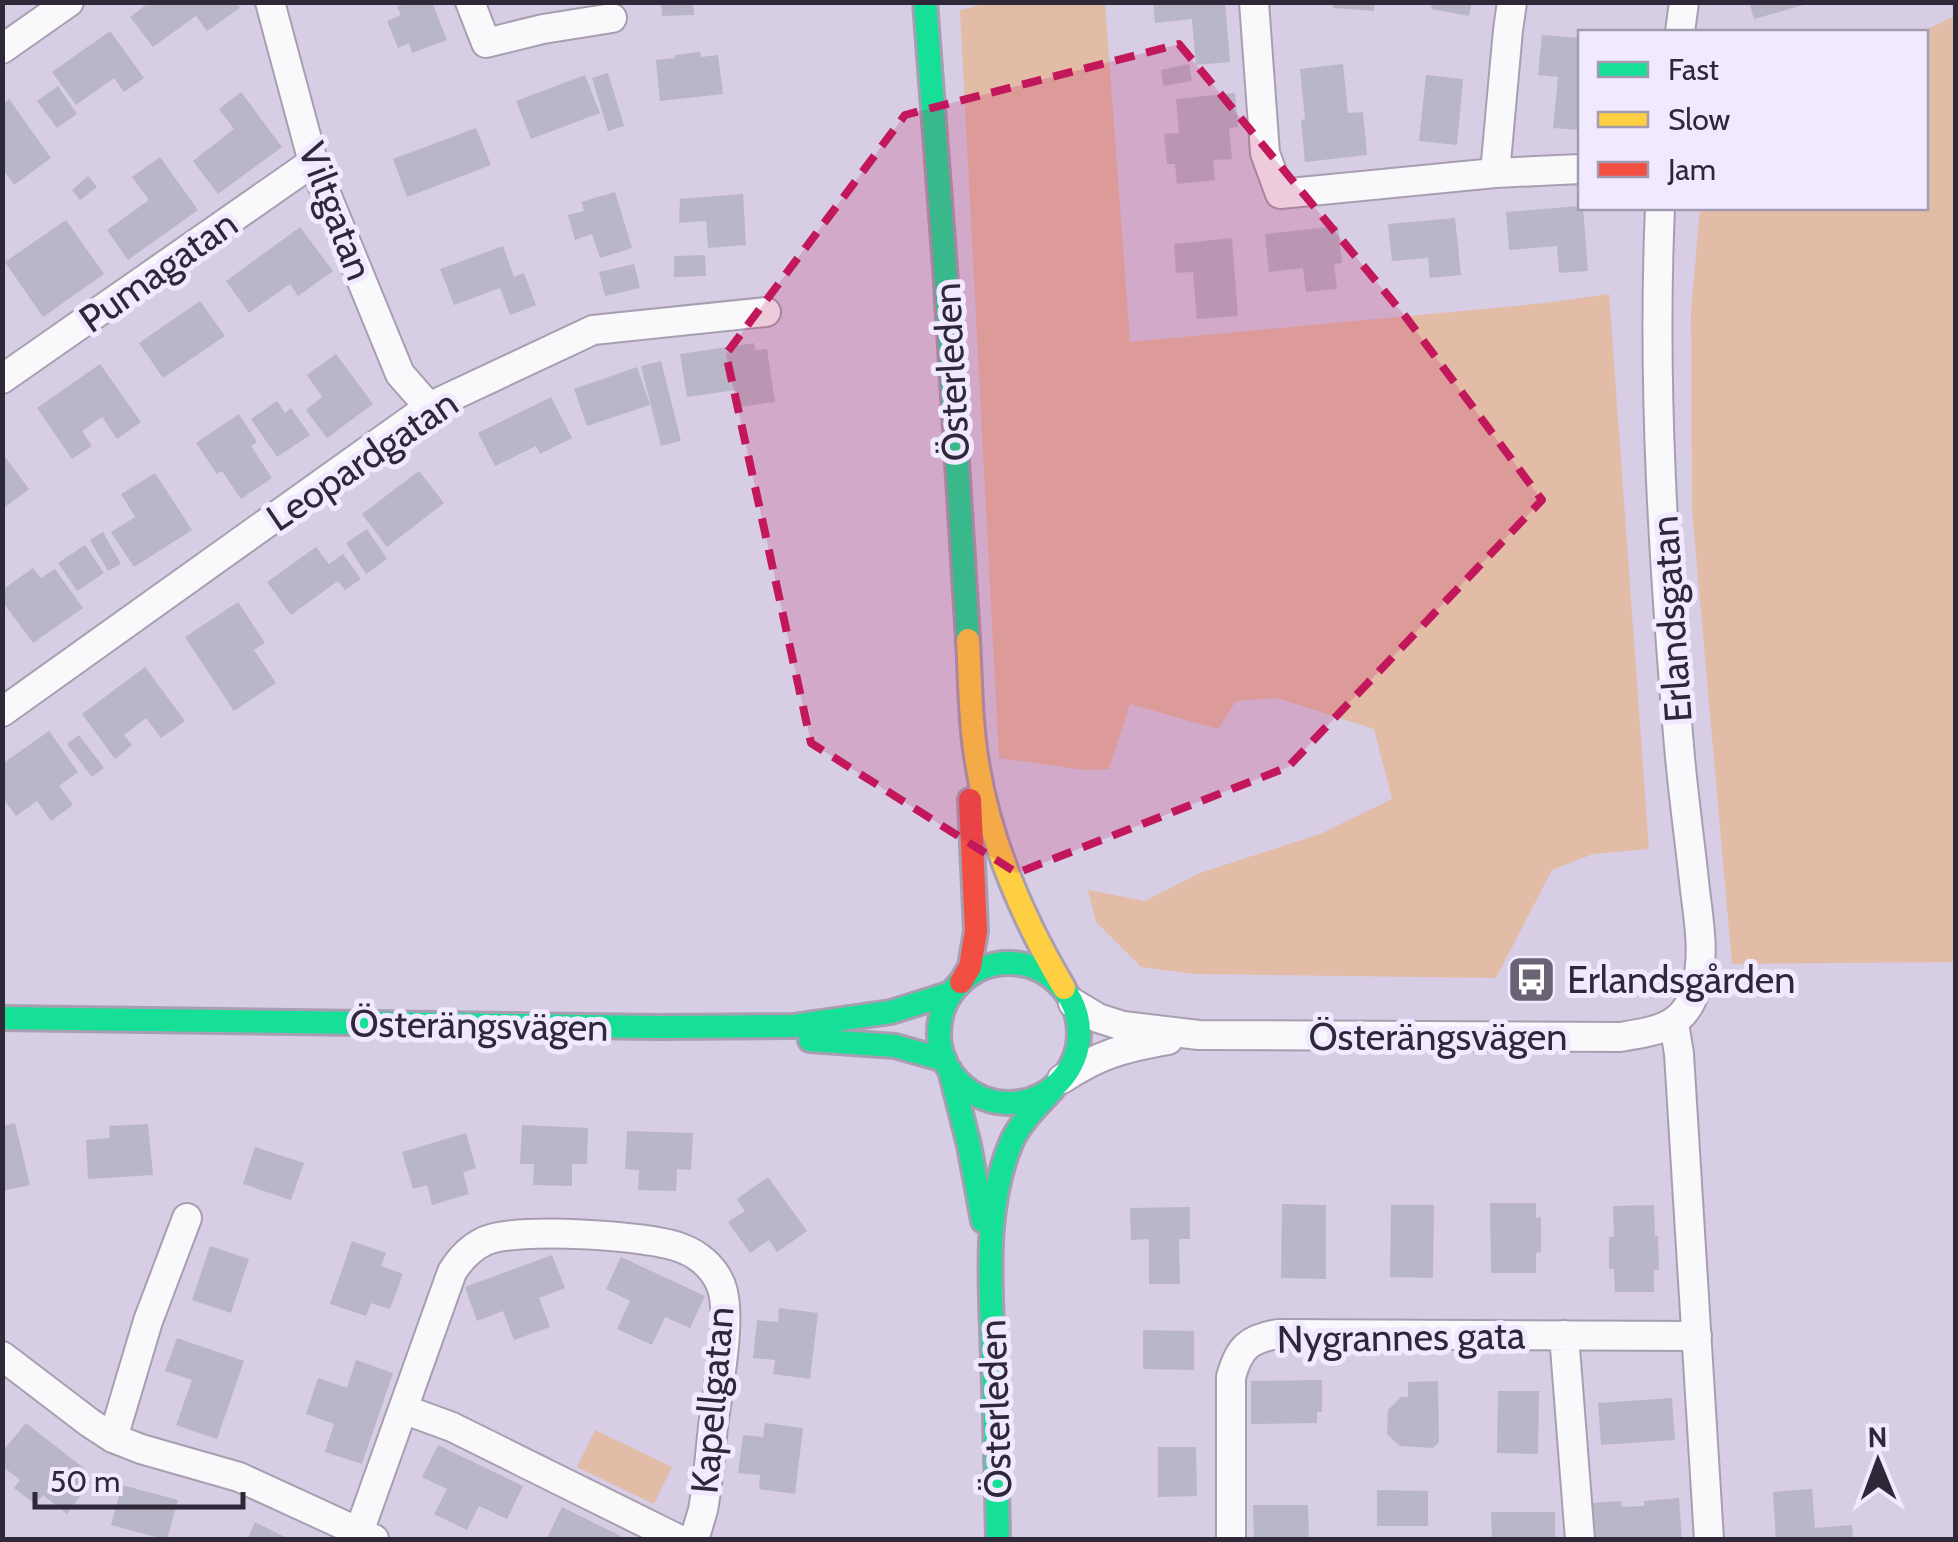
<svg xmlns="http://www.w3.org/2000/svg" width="1958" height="1542" viewBox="0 0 1958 1542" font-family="Cabin,sans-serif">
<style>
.green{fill:#e3bca8}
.building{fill:#bab6c9}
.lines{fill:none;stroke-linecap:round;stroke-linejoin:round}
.street-casing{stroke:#a79fb1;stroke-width:32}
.fast-casing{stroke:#a79fb1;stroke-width:28}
.slow-casing{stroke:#a79fb1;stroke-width:28}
.jam-casing{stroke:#a79fb1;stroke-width:28}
.street{stroke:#f9f8fb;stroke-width:28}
.fast{stroke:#16e098;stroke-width:22}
.slow{stroke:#ffcf43;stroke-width:22}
.jam{stroke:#f24e42;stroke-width:22}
.marked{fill:#c2185b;fill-opacity:0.2;stroke:#c2185b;stroke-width:8;stroke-dasharray:20 12;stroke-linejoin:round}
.labels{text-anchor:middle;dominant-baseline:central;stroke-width:10;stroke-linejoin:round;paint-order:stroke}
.street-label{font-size:38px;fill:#2f2838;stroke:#f1e9ff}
.poi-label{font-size:38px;fill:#2f2838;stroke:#f1e9ff;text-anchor:start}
</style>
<rect width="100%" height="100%" fill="#d7cde5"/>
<path class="green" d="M994 2 1105 3 1130 342 1546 303 1609 294 1649 849 1593 854 1552 870 1496 978 1195 974 1141 967 1096 922 1088 890 1145 901 1200 873 1320 834 1392 799 1374 729 1277 698 1236 701 1218 729 1130 704 1109 769 1085 770 999 758 960 10Z
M1955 16V962L1732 964 1692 510 1691 312 1700 208H1926V32H1921Z
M595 1430 672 1467 654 1504 577 1467Z"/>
<path class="building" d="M150 2H236L240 8 207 31 196 16 153 47 130 17Z
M408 2H432L447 40 412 53 409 43 398 48 387 21 401 15 397 7Z
M661 2H693L694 15 662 16Z
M1153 2H1225L1230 62 1196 65 1192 19 1155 23Z
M1333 2H1375L1374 11 1333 8Z
M1432 2H1472L1469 16 1431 9Z
M1749 2H1807V4L1754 19Z
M110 31 144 78 124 92 114 78 76 105 52 72Z
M1542 35 1580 38V130L1553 128 1558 77 1538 75Z
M700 52 701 57 718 55 723 94 660 101 656 60 675 58V55Z
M1189 64 1192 81 1163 86 1161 70Z
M1343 64 1348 113 1363 112 1367 155 1305 162 1301 120 1305 119 1300 69Z
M608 73 624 126 608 131 592 78Z
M585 75 600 113 531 139 516 101Z
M1426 75 1463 79 1457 145 1419 141Z
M58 86 77 114 57 128 37 101Z
M241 92 282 147 218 194 193 161 234 129 219 109Z
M1235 93 1238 127 1229 128 1232 159 1213 160 1215 180 1177 184 1175 164H1167L1164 134 1179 133 1176 99Z
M9 99 51 158 14 185 2 168V104Z
M476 128 491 165 407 197 393 159Z
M160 157 198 210 128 260 107 230 149 200 132 177Z
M88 176 97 187 80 200 72 190Z
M615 192 632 248 600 258 592 234 575 240 568 215 584 211 581 202Z
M743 194 746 245 708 248 706 221 679 223 680 199Z
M1580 206 1583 208 1588 271 1559 273 1557 246 1509 250 1506 212Z
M1455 218 1461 275 1430 278 1428 258 1392 261 1388 224Z
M66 220 104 274 43 317 5 262Z
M1338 226 1342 263 1334 264 1337 289 1306 292 1303 268 1269 272 1265 234Z
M300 227 333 271 298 296 290 284 249 313 226 281Z
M1232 238 1238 316 1197 319 1193 272 1176 273 1174 244Z
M503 246 514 277 524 273 536 305 510 315 500 288 454 305 440 269Z
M705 255 706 276 674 277V256Z
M634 264 640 288 605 296 599 272Z
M200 301 225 336 163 378 139 343Z
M754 343 755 350 767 349 775 402 739 407 736 390 687 397 680 354Z
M336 354 373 404 327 438 306 410 322 397 307 375Z
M661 361 681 441 661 446 641 366Z
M100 364 141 422 117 439 102 417 82 431 92 446 72 459 37 408Z
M637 367 650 405 587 426 574 389Z
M551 397 572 438 540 454 536 446 495 466 478 433Z
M277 401 285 413 291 408 310 435 277 457 251 419Z
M239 414 257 442 251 446 272 478 241 499 222 471 217 474 196 443Z
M2 453 29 489 5 507 2 503Z
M419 471 444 503 387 547 362 514Z
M155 473 192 530 134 567 111 532 135 517 121 494Z
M367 529 387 559 366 574 346 543Z
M103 532 121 564 108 571 90 540Z
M85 545 104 573 77 591 58 563Z
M316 547 329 564 343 554 361 579 345 590 338 581 291 615 267 582Z
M33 568 41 578 55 569 83 608 33 643 2 601V590Z
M238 602 265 643 254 650 276 683 234 711 185 637Z
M145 667 185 721 161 738 146 718 124 735 132 745 115 759 82 714Z
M49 731 78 772 59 786 73 805 51 821 37 801 16 816 2 797V764Z
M79 735 104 768 92 777 67 744Z
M15 1123 30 1185 2 1191V1126Z
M148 1124 153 1175 88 1179 86 1140 110 1138 109 1126Z
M522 1125 588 1128 587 1164H572V1186L533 1185 534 1164H520Z
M627 1131 693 1133 691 1170 677 1169 676 1191 638 1190 639 1170 625 1169Z
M466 1133 476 1168 463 1172 469 1194 432 1205 427 1185 413 1189 402 1152Z
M255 1147 304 1163 291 1200 243 1184Z
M768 1177 807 1231 777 1252 769 1240 750 1253 728 1222 745 1211 737 1199Z
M1490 1203H1536V1218L1541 1217V1252L1536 1253V1273H1491Z
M1282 1204 1326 1205V1279L1281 1278Z
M1391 1205H1434L1433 1278 1390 1277Z
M1654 1205 1655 1236H1658L1659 1270H1654V1292H1615L1614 1269H1609V1237H1614L1613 1206Z
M1190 1207V1239H1179L1180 1284H1149V1239L1131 1240 1130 1208Z
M352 1241 386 1253 381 1266 403 1274 390 1309 371 1303 366 1316 330 1304Z
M210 1246 249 1259 231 1313 192 1300Z
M552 1255 565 1288 539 1298 550 1327 514 1340 503 1311 477 1321 465 1287Z
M621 1257 705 1296 690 1328 665 1317 652 1345 617 1329 630 1301 606 1289Z
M779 1308 818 1313 810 1379 773 1374 775 1360 753 1358 757 1320 778 1322Z
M1143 1330 1194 1331V1370L1143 1369Z
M177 1338 244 1361 217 1439 176 1425 192 1380 165 1371Z
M356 1360 393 1373 362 1464 325 1452 334 1424 306 1414 318 1378 347 1388Z
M1322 1380V1412H1317V1423L1251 1424V1381Z
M1438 1381 1439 1442 1433 1448 1400 1446 1387 1434 1388 1410 1401 1397H1408V1382Z
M1498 1391H1539L1538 1454 1497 1453Z
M1672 1398 1675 1440 1601 1445 1598 1403Z
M26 1423 85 1469 81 1474 91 1482 67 1514 43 1495 35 1504 14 1488 20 1480 2 1466V1452Z
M765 1423 803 1428 795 1494 759 1489 760 1475 738 1473 743 1435 763 1437Z
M438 1445 523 1486 507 1519 479 1506 467 1530 434 1514 447 1489 422 1477Z
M1158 1447H1196L1197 1496 1158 1497Z
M122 1485 178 1500 167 1540 111 1525Z
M1812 1489 1815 1528 1852 1525 1853 1540H1776L1773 1492Z
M1377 1490 1428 1491V1526H1377Z
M1679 1498 1682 1540H1592L1590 1503 1621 1501 1622 1507 1644 1506V1501Z
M1253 1505H1308L1309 1540H1254Z
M562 1507 629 1540H546Z
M1491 1512H1555V1540H1492Z
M255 1522 291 1540H247Z"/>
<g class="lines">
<defs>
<path id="street" d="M270 2 313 162 400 374 429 407
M470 2 486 43 543 29 612 18
M1254 2 1265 153 1280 194 1495 173 1580 169
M1680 32 1684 2
M2 49 69 2
M1495 173 1508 30 1512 2
M2 379 313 162
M2 712 429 407 593 330 766 312
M1073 1003 1098 1018 1123 1026 1199 1035 1620 1037C1656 1031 1685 1028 1696 988 1705 956 1699 922 1695 890 1690 842 1683 794 1679 746 1664 568 1652 387 1660 208
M1674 1023 1679 1054 1709 1540
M1062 1079C1100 1054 1123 1048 1168 1040
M1564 1335 1580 1540
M2 1356 90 1423 113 1438 141 1449 239 1477 374 1539
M403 1409 452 1427 680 1540
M113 1438 148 1321 187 1218
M359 1532 452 1272C460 1259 470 1248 485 1241 516 1227 648 1235 681 1248 698 1254 713 1267 720 1283 734 1313 717 1392 713 1427 710 1454 708 1483 703 1510 700 1520 697 1530 694 1540
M1231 1540V1377C1239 1348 1248 1339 1278 1334L1697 1336"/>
<path id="fast" d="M925 2 945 267 968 640
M939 1033a70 70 0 1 1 140 0a70 70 0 1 1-140 0Z
M2 1018 658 1027 793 1026 891 1012 951 993
M810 1040 895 1046 945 1060
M950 1070 969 1145 983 1221
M998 1540C997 1479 995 1417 993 1356 991 1286 983 1210 1011 1143 1020 1122 1038 1106 1053 1089"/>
<path id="slow" d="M968 640C970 674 970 708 974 741 984 830 1019 912 1064 988"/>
<path id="jam" d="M961 982 970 967 976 931 970 800"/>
</defs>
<use href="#street" class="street-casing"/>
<use href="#fast" class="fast-casing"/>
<use href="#slow" class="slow-casing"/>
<use href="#jam" class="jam-casing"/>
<use href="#street" class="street"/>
<use href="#fast" class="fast"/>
<use href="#slow" class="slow"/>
<use href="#jam" class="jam"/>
</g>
<path class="marked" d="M1179 44 1405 316 1542 500 1288 767 1017 873 811 743 726 354 905 115Z"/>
<defs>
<symbol id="bus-square" viewBox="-11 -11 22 22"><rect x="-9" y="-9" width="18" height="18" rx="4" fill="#6a6275" stroke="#f1e9ff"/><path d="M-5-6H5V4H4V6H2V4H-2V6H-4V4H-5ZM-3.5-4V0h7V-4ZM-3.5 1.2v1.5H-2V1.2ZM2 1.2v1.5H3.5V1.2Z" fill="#fff"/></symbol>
</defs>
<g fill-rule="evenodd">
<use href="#bus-square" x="1504" y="952" width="55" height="55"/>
</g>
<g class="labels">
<g class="street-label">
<text transform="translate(336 211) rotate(69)">Viltgatan</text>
<text transform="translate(158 271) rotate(-35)">Pumagatan</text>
<text transform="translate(951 372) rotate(-93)">Österleden</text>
<text transform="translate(362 460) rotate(-34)">Leopardgatan</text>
<text transform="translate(1671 619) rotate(-94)">Erlandsgatan</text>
<text transform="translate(479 1025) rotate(1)">Österängsvägen</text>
<text x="1438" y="1036">Österängsvägen</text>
<text transform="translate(1401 1337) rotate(-1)">Nygrannes gata</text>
<text transform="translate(712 1400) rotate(-85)">Kapellgatan</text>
<text transform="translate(995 1409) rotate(-92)">Österleden</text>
</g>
<g class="poi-label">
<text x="1567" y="979">Erlandsgården</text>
</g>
</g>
<rect width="1958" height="1542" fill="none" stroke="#2f2838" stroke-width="10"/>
<rect x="1578" y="30" width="350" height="180" fill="#f1e9ff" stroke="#a39caf" stroke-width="2.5"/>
<rect x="1598" y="62" width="50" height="15" fill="#16e098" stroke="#a39caf" stroke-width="2.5"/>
<text x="1668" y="80" font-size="30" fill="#2f2838">Fast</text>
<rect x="1598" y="112" width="50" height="15" fill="#ffcf43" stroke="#a39caf" stroke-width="2.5"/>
<text x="1668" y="130" font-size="30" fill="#2f2838">Slow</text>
<rect x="1598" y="162" width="50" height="15" fill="#f24e42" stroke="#a39caf" stroke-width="2.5"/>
<text x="1668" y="180" font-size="30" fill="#2f2838">Jam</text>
<g transform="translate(1878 1462) rotate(359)" stroke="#f1e9ff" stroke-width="8" paint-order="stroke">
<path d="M0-8L18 38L0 25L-18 38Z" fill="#2f2838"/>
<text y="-15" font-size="28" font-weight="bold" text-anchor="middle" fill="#2f2838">N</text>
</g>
<path d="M35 1492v15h208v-15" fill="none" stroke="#2f2838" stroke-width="5"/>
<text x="50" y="1492" font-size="30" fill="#2f2838" stroke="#f1e9ff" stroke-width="8" paint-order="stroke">50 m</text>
</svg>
